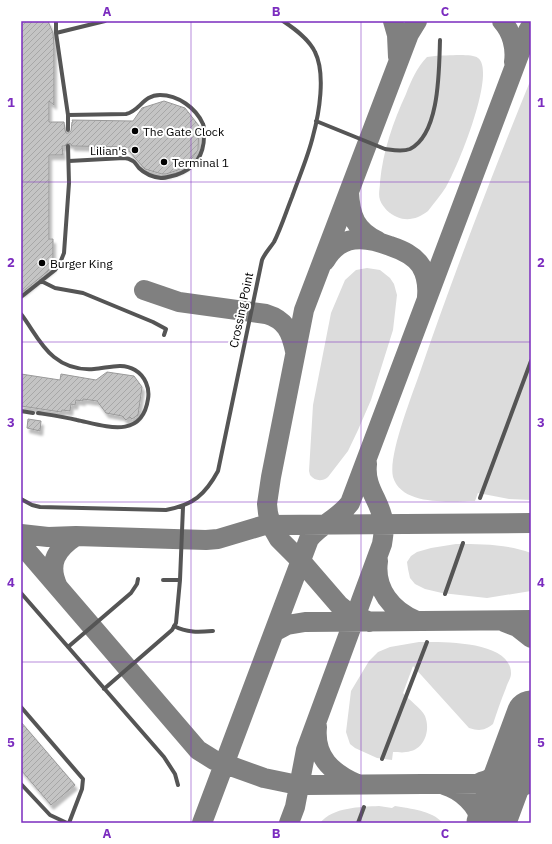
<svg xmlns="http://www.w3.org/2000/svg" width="552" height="844" viewBox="0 0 552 844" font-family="'IBM Plex Sans',sans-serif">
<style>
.green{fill:#dcdcdc}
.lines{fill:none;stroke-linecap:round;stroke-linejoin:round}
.taxiway{stroke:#808080;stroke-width:20}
.runway{stroke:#808080;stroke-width:49}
.building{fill:url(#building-hatch);stroke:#999;filter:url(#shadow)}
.lane{stroke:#555;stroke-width:4}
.grid{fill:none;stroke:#7b2cbf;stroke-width:1;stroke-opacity:0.55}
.poi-dot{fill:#000;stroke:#fff;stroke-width:1.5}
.labels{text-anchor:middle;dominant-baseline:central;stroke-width:4;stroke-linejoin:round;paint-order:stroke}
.poi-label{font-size:12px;fill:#000;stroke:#fff;text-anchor:start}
.street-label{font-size:12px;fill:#000;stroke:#fff}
.neatline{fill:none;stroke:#7b2cbf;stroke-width:1.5}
.grid-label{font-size:13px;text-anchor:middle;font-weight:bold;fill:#7b2cbf}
</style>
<defs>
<pattern id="building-hatch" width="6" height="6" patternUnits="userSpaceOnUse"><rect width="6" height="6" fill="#c4c4c4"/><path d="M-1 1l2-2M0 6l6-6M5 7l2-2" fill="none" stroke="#a7a7a7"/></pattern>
<filter id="shadow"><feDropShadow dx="2.5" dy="4.5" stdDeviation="1" flood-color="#0004"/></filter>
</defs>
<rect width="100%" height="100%" fill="#fff"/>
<path class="green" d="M435 56C445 56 471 53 478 58 497 72 457 169 446 187 441 195 434 203 428 211 419 218 408 222 397 217 390 214 383 208 380 200 378 194 380 188 380 182 383 151 393 122 406 94 411 81 417 67 427 57Z
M531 79V500L509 499 478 493 475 501C452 501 402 507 393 477 388 456 411 398 419 375 453 276 491 177 531 79Z
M367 268 380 270 390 278 394 284 397 295 393 330 371 400 358 430 348 451 328 477C322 482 315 481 310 475L309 471 313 405 331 313 345 280 356 270Z
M456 544C482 544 506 544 531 553V591L487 598 442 593 425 589 415 584 410 578 408 569 407 562 411 556 417 552 431 548Z
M419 642C441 642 512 640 511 674 511 678 507 684 506 688 501 700 497 712 493 724 484 731 479 731 469 728L413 666 403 693C408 699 422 709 425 716 431 731 424 751 406 752 402 753 398 752 393 752L392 760 377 758 355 748 350 744 346 732 351 691 369 661 378 652 390 647Z
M379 806 392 808 395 806C411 809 431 810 443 823H320C333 807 360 807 379 806Z"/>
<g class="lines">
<path class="taxiway" d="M393 21 397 35 398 57
M502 21C512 32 516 48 514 62
M349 192C350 216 356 231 378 241
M325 261C340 234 365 236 390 246 402 250 414 255 421 266 427 276 428 286 427 297
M144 290 179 302 266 314C286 320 291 332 295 351
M21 534 48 537 76 536 206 540 218 539 265 525 531 523
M21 544 198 750 214 760 264 778 293 784 306 785 531 783
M378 561C374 589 392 611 417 621
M58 587C47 564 56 549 76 536
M370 622 349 613 339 605 301 561 279 539 271 525 268 513 267 504 271 477 304 310 409 34 417 21
M504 622 517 627 531 638
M274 632 287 625 305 622 531 620
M317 727C314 757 332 773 357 784
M526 728V739L531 755
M481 782C496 778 506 769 515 756
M444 785C461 790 478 805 481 823
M498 803C507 794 515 788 528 784
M202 823 309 539C321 524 338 519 350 503L528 31 531 26
M289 823 295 807 306 750 382 544C383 538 384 531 384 525 382 502 364 489 367 464"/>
<path class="runway" d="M491 823 531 715"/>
</g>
<path class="building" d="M21 21H48L53 33 54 46V105L49 101V122H64L65 130 66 133H68L71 131 72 122H73L72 120 133 121 142 108 164 101 185 108 199 126 198 150 186 166 178 170 166 174H162L145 169 135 158 126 147 72 146 71 144 68 143 65 146H62L63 155H49V239H53V267L21 293Z
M107 372 134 376 142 387 138 415 132 419 130 417 126 420 122 416 106 413 97 401 83 399V401L76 400 75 405 71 404 70 411 62 410 61 412 21 406V374L60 380 61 374 96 380Z
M28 419 41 421 40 431 27 428Z
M21 722 75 785 51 805 21 770Z"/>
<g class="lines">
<path class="lane" d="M56 21V33L68 115V130
M56 33 105 21
M68 115 126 114C140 111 143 95 160 95 178 95 196 108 203 124 205 128 204 132 204 136 204 156 194 169 176 175 171 176 166 178 161 178 153 177 144 173 139 168 137 166 135 162 133 161 130 159 127 158 124 158L69 161
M316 121 385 149C393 150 402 152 410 149 440 134 439 69 440 40
M41 281 55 288 83 293 153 322 166 329 164 335
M21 297 55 270 60 263 64 253 69 183 68 146
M21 314C32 328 40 346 54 357 65 366 80 370 94 369 108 368 122 362 135 370 145 376 150 388 148 399 142 440 105 426 77 420 65 417 51 415 38 413
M21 411 33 413
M480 498 531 361
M21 499 32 505 40 507 166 510C193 505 205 495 218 471L262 260C265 253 270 248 274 242 281 228 286 212 292 197 299 177 308 157 313 136 319 114 326 74 315 52 309 39 295 29 283 21
M163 580H180
M21 593 164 757 175 774 178 785
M445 594 463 543
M174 626C187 633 199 632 213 631
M68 647 131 593 137 584 138 579
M104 689 172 630 176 623 180 580 183 507
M21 707 83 779 82 789 69 823
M382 759 427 642
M21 784 50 815 67 823
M358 823 364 807"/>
</g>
<path class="grid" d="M191 21V823M361 21V823M21 182H531M21 342H531M21 502H531M21 662H531"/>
<g class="poi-dot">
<circle cx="135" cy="131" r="4"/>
<circle cx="135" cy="150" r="4"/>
<circle cx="164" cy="162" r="4"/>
<circle cx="42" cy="263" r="4"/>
</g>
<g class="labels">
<g class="poi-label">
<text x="143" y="131">The Gate Clock</text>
<text x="127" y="150" text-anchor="end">Lilian's</text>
<text x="172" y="162">Terminal 1</text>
<text x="50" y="263">Burger King</text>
</g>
<g class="street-label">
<text transform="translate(241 310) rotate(-78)">Crossing Point</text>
</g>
</g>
<rect width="552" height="844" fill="none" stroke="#ffffff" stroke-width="44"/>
<rect x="22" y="22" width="508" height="800" class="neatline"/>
<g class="grid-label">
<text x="107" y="16">A</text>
<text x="276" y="16">B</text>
<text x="445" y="16">C</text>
<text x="11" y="107">1</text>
<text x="541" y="107">1</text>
<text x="11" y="267">2</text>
<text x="541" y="267">2</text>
<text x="11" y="427">3</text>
<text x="541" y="427">3</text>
<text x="11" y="587">4</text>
<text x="541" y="587">4</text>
<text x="11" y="747">5</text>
<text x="541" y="747">5</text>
<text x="107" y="838">A</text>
<text x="276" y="838">B</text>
<text x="445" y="838">C</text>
</g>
</svg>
